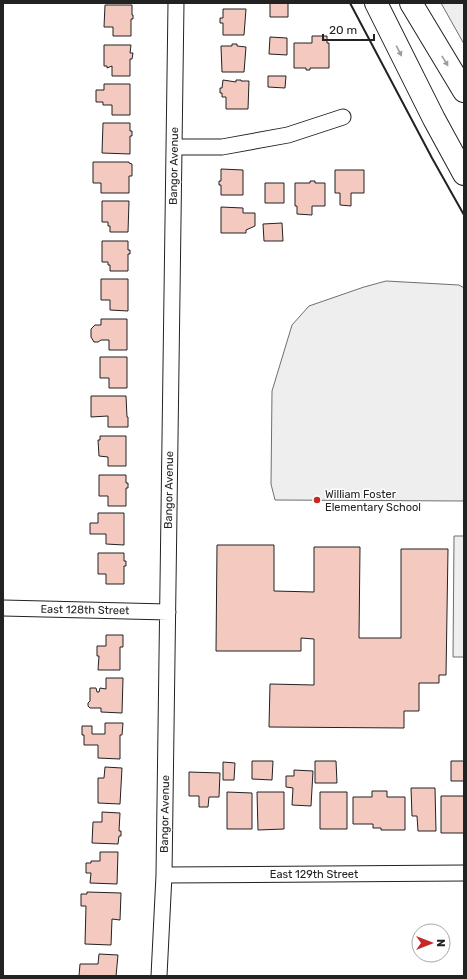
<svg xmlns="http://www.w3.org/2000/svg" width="467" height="979" viewBox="0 0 467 979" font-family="Rubik,sans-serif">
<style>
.green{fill:#eee;stroke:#6f6f6f}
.building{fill:#f3c9c0;stroke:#222}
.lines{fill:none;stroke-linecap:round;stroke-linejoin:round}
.street-casing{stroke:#222;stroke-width:17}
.highway-casing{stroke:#222;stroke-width:24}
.street{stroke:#fff;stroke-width:15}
.highway{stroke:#fff;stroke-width:22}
.wall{stroke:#222;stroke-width:2}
.oneway{fill:#9c9c9c}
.poi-dot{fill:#c62828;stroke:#fff;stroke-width:1.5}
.labels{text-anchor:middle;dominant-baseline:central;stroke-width:3;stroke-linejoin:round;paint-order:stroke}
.street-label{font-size:11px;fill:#222;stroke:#fff}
.poi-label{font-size:11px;fill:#222;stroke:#fff;text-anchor:start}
</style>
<rect width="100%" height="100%" fill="#fff"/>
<path class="green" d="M441 3H464V44Z
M386 281 459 285 464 288V501L275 500 271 484 272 391 292 325 309 306 364 287Z
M454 536H464V657H453Z"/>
<path class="building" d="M270 3H288V17H270Z
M105 5H132V15H133V19H131V36H113V27H104Z
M223 9H246L244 35H223V23H220V18H223Z
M312 36H327V43H329V68H310V70H306V68H294V43H312Z
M270 37 287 38V55L269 54Z
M232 44H237V46L246 47 244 72H222L221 46H232Z
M104 45H131L130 53H133L132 59H130V76H112V66L107 68V66H104Z
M268 76H286L285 88 268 87Z
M223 80 236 82V80H241V81H249L248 109H226V97H222V93H220V88H222Z
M104 84H130V115H112V105H103V102H96V90H104Z
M103 123H130V131H132V136H130V154L102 153Z
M93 162H129V163L132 164V176H129V193H101V183H93Z
M221 169 243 170V195H221V185H219V181H221Z
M335 170H364V193H351V206L340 205V193H335Z
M310 181H315V183H325V206H312V215L297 214V206H295V183H310Z
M265 183H284V203H265Z
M102 201H129L128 232H110V226H108V222H102Z
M221 207 243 208V213H255V226L246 230V233H221Z
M282 223 283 241H264L263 224Z
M102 241H128V250H130V254H128V271H110V265H108V262H102Z
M101 279H128V311L110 310V300H101Z
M101 319H127V350H109V340H101L98 342H94L91 337V329L95 325H101Z
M100 357H127V388H109V378H100Z
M91 396H126L127 417H128V427H108V416L91 417Z
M100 436H126V466H108V457L99 456 98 440H100Z
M99 475H126V483H128V488H126V506H108V496H99Z
M98 513H124V545L106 544V534H90V523H98Z
M217 545H274V591L314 592V547H360L359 638H401V549H448L446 675H439V683H419V711H404V728L269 727 270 684 314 685V639L301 638V651H216Z
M98 553H124V561H126V566H124V584H106V574H98Z
M106 635H123V647H120V670H98L99 656H97V646H106Z
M106 678H123L122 713 101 712V708H90L88 706V703L90 701V688H96L97 692H99L100 688 106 689Z
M105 723H123L122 735H120V759L98 758V745H84V735H82V726H92V734H105Z
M252 761H273L272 780 252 779Z
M315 761H336L337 783H315Z
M451 761H464V781H451Z
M223 762 235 763 234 780H223Z
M105 767 122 768 120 804 98 803V778H104Z
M294 770 313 771 311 806 292 805 293 788 286 787V776H294Z
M189 772 220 773 219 797H209L208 807H199V796H189Z
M411 788H435L436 831H418L417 816H412Z
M372 791H387V797H405V830H381V828H373V824H353V797H372Z
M227 792 252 793V829H227Z
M257 792H284V829L258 830Z
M320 792H347V829H320Z
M441 796H464V833H441Z
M102 812 120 813 119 831H121V836H119L118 844 92 843 93 822H102Z
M100 852H118L117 884 90 883 91 873H86V863H91V861H100Z
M87 892 121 893 120 920 112 919 111 945 85 944 86 906H81V894H87Z
M99 954 118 955 116 976H79L80 964H98Z"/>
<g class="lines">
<defs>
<path id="street" d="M174 147H222L288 135 343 117
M3 608 168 612
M164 875 464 873
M159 976 164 875 176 3"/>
<path id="highway" d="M376 3 434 119 464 174
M411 3 464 91"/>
</defs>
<use href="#street" class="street-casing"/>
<use href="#highway" class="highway-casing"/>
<use href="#street" class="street"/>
<use href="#highway" class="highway"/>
<path class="wall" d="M350 3 432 158 464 215"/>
</g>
<defs><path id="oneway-solid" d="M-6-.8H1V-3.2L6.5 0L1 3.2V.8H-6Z"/></defs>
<g class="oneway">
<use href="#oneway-solid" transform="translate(399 51) rotate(63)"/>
<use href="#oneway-solid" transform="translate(445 61) rotate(59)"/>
</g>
<circle class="poi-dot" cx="317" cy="500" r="4"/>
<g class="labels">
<g class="street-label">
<text transform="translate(174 166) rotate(-89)">Bangor Avenue</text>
<text transform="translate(169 490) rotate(-89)">Bangor Avenue</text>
<text transform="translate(85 610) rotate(1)">East 128th Street</text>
<text transform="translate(165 814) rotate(-89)">Bangor Avenue</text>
<text x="314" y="874">East 129th Street</text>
</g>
<g class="poi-label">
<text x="325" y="494">William Foster<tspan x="325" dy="13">Elementary School</tspan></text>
</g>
</g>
<rect width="467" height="979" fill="none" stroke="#222222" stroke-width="8"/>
<g transform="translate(431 943) rotate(90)"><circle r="19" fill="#ffffff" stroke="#a7a7a7"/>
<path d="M0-3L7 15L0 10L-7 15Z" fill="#c62828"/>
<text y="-6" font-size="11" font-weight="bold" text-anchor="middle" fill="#222222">N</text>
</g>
<path d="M323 34v6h51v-6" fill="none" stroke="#222222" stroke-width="2"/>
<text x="329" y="34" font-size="12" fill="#222222" stroke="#ffffff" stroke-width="3" paint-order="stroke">20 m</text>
</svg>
